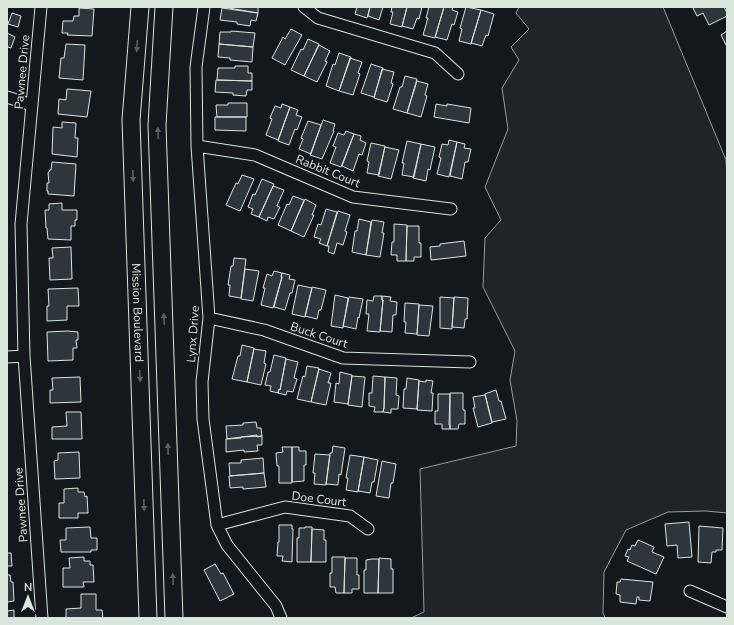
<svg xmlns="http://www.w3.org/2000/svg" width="734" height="625" viewBox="0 0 734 625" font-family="'Nunito Sans',sans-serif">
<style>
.green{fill:#202428;stroke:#939e99}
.building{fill:#2c363c;stroke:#d8e6dc}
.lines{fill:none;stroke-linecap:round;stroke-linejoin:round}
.minor-casing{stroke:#d8e6dc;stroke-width:13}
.primary-casing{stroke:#d8e6dc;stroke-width:19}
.minor{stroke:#14181c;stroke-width:11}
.primary{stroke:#14181c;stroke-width:17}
.oneway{fill:#59605f}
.labels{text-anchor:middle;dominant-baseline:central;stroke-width:3;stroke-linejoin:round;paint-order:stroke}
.street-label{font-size:12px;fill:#d8e6dc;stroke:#14181c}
</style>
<rect width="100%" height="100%" fill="#14181c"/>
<path class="green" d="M519 7H663L726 160 727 177V513L706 511 668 512 626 530 604 572 603 613 605 618H411L424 612 420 469 516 446 517 421 510 380 515 351 483 287 485 238 501 220 485 187 508 129 502 88 519 60 511 47 529 29 516 13Z"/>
<path class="building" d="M223 7H258V13Z
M357 7H370L367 18 355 14Z
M370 7H383L379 20 368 16Z
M392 7H407L402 27 390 24 393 12H391Z
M407 7H422L419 19 417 18 413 29 402 26Z
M429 7H444L435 38 423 35 428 18H426Z
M444 7H453L452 10 458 12 454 25 452 24 447 40 435 37Z
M466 7 481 10 471 44 459 41 462 29 460 28Z
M695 7H724L727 13V16L709 25 703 13 697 16 693 8Z
M79 8 94 9 92 36 67 35 68 33H62L63 21H73L74 16H79Z
M222 8 258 13 256 21 251 20 250 26 237 24V22L220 20Z
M481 10 494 14 488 36 486 35 482 46 471 43Z
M12 13 21 16 18 27 8 24Z
M291 29 302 35 285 65 272 58 283 37 285 39Z
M231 31 255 33 253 47 219 44 220 32H231Z
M727 31V47L721 35Z
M7 33 15 37 11 48 8 47 7 49Z
M308 39 319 44 304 76 291 70 301 49 303 50Z
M66 44 85 45 83 80 59 78 61 58H64Z
M219 44 253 47 252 62 230 60V58L218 57Z
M319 45 330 51 325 61 327 62 317 82 304 76Z
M339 53 351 57 339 91 326 86 333 64 335 65Z
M350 58 362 62 358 73 360 74 353 95 339 91Z
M371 64 383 68 374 97 361 93Z
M235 66H248V73H252V81L217 80 218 68H235Z
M382 69 394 72 391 83 393 84 387 102 374 98Z
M405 76 417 79 407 113 393 109 400 87H402Z
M216 80 252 81V90H247L246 96 233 95V93L215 92Z
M417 81 428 84 425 95 427 96 421 117 407 113Z
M67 89 91 91 87 117 58 114 59 99 66 100Z
M228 103H247V117H217L216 105H228Z
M282 104 290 107 278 140 266 135 272 119 270 118 275 106 281 108Z
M436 104 447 106V104L471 108 469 123 434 117Z
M290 107 298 110 296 115 302 117 297 130 295 129 289 145 278 141Z
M215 117H246V131L215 130Z
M323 120 335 124 333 131H334L322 159 310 155Z
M308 121 321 125 311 154 299 149 303 139 301 138Z
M62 122 76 123 75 138H78L77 157 52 154 53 127 62 128Z
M346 131 354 134 341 167 330 163 336 147 333 146 338 133 344 135Z
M354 134 361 136 360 140 366 143 362 155 359 154 353 171 342 166Z
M449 140 457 142 449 177 437 174 441 158 439 157 442 144 448 145Z
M407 141 421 144 414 177 402 175 404 163H402Z
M457 142 465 144 464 148 471 149 468 162H465L462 179 450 176Z
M371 143 385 146 379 175 367 173 369 162 367 161Z
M421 144 435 147 430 170 428 169 426 181 413 178Z
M385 147 399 150 391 179 378 176Z
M52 162 76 164 74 196 48 194V191H47V183H49L48 173 50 170H51Z
M242 175 254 179 240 211 226 205 236 183 238 184Z
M262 179 274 184 259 217 251 214 253 209 248 207 253 194 255 195Z
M273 186 284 190 277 206 280 207 274 219 268 217 267 221 259 217Z
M293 196 304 200 291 231 278 225 287 204 289 205Z
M305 199 316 205 312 215H314L304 237 291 231Z
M62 203V210H77V220H75V226H71V240L48 239 47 228H46L45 210H49V204Z
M326 209 337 212 327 246 319 243 321 239 314 237 318 224 321 225Z
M338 211 350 215 345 231 347 232 343 245 337 243 334 254 328 252 329 246H327Z
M359 219 371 222 366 255 352 252 355 231H357Z
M372 220 384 222 382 233H384L380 257 366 255Z
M394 224 407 225 406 261H397V255H391L392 242H394Z
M407 226H419V243H421V257H414V261H406Z
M464 241 466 256 431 260 430 247 440 246V244Z
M71 247 72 279 50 280 49 258H53L52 248Z
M234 258 246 259 241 298 229 296 230 285H228L231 266H233Z
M245 269 259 271 253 301 241 299Z
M274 271 282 273 281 277H282L273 308 261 305 265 288H263L267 274 272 276Z
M282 273 290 275 289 279 295 280 292 293H290L285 310 274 307 282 277H281Z
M298 285 312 288 305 317 292 314Z
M312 287 326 290 321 310H319L317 319 305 316Z
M78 288 79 306H67V320L47 321V306H49L48 289Z
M335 295 348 298 343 328 331 326Z
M374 296H382V300H383L380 332 367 331 369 314H366L367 300 373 301Z
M382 296 391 297 390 301 397 302 396 315H393L392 332 380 331 383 300H382Z
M349 297 363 299 359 318 358 317 356 329 343 326Z
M440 297 454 298 452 329 440 328Z
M454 297 468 298 467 319H465L464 328 452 327Z
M405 303 419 304 417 334 405 333 406 322H404Z
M419 305 433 306 429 336 417 335Z
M68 331 78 332V340H76L77 348H73V360L48 361 47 332Z
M242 345 254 348 247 382 232 379 238 356H240Z
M254 349 266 351 264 363 266 364 261 385 247 382Z
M274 355 286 358 280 390 279 389 278 393 270 391 271 386 265 385 268 372H270Z
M286 359 298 362 294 378 297 379 293 392 287 391 286 395 278 393 279 389 280 390Z
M307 366 319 368 311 402 297 399 303 376 305 377Z
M319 369 331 373 328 383H331L326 405 311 402Z
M340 372 352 375 348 404 334 402 336 383 339 384Z
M352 376 365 377 362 407 348 405Z
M373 376 385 377 384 408 383 412H374L375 407 369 406V393H372Z
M80 377 81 402 50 403V390H53L52 378Z
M385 377 397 378 396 395 399 396 398 409H391V413L383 412 384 408Z
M407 378 419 380 417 409 403 408 404 389H406Z
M426 380 433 381 431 393H433L432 411 417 410 419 381 426 382Z
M496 390 499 401H501L506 419 492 422 485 394Z
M450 393H463V410H465V424H459L458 429H450V425H449Z
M438 394H450V429H442V424H435V411H438Z
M485 395 492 423 478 427 473 408H475L473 397Z
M66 412H81L82 439H52V427L67 426Z
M256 422 257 428H261L262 436 241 437V438L227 439 226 426 243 425V423Z
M257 435V437L262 436V445H257L258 451 244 452V450L226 452V439Z
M333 446 345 448 341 475 339 474 338 485 326 484 330 453H332Z
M282 447H292V483H279V466H277L276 453 283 452Z
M292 447H299V451H306V465H304V481L292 482Z
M79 452 80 478 55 479 54 461 58 460V453Z
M315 454 330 455 326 485 314 484 315 473H313Z
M350 455 364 457 358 492 346 490 348 478H346Z
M364 457 378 460 374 482H372L370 493 358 491Z
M263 458 264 473 230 476 229 463H241V460Z
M382 461 396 464 393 483H391L389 498 376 496Z
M264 473 266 487 243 489V487L230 488 229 476Z
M78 488V492H84L85 497 87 496 88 513H78V518H59V503H64V489Z
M689 522 692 557 678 558 677 545 667 546 665 524Z
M279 525H292V529H293L292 562 282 561 283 556H277L278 542H279Z
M699 526 723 528 722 550H716V552H712L711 563 698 562Z
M90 527 91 538H97V550H91V552H61L60 540H66V528Z
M305 527H312L311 562H297V538H299V528H305Z
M312 529 324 530V540H326V562H311Z
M638 540 654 547 652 552 664 557 656 574 627 561 629 557 625 556 628 549 630 550 632 545 635 546Z
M7 551V553H11L12 566H7Z
M84 557V561H90V565H93L94 582H83L84 587H63V568H70L69 558Z
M332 557H345L344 593H336L335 587H330V573H332Z
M345 558H357V575H359V589H352V593H344Z
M379 558 391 559V569H393V593H378Z
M372 559H379L378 593H364V570H366V560Z
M215 564 221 574 223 573 234 594 220 601 204 570Z
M7 575H10L11 582H13L14 601 7 602Z
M621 579 653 582 650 601 639 600V597H637L636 604 620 602V595L616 594 617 582H620Z
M81 594H96V610H102L103 618H66V609L81 608Z
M14 610V618H7V611Z"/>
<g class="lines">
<defs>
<path id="minor" d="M41 7 21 224 24 356 42 618
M204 7 196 67 197 146 209 318 202 382 203 419 217 525 227 545 276 606 281 618
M304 7 318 18 435 53 458 74
M7 97 32 105
M197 146 255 155 353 197 451 209
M209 318 264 330 343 358 470 362
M7 357 24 356
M217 525 285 507 350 516 368 529
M690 591 727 607"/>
<g id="primary">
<path id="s1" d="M140 7 131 120 148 618"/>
<path d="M164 7 157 125 174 618"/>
</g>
</defs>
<use href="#minor" class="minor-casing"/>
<use href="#primary" class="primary-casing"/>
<use href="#minor" class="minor"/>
<use href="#primary" class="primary"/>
</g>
<defs><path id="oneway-solid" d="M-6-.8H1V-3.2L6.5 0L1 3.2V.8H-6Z"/></defs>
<g class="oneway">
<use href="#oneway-solid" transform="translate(137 46) rotate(94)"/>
<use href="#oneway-solid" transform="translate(158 133) rotate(-92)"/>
<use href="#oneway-solid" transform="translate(133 176) rotate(88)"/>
<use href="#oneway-solid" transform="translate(164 319) rotate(-92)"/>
<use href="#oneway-solid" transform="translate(140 376) rotate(88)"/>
<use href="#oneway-solid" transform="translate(168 449) rotate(-92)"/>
<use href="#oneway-solid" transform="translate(144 505) rotate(88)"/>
<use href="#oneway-solid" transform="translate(173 579) rotate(-92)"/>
</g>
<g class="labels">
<g class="street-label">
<text transform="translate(22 72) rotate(-85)">Pawnee Drive</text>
<text transform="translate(328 171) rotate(22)">Rabbit Court</text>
<text stroke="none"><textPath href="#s1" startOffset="306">Mission Boulevard</textPath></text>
<text transform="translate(193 334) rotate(-86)">Lynx Drive</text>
<text transform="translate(319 335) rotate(18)">Buck Court</text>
<text transform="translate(319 499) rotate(7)">Doe Court</text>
<text transform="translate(21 505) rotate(-94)">Pawnee Drive</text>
</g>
</g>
<rect width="734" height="625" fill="none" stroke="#d8e6dc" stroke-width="16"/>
<g transform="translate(28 597)" stroke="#14181c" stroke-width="3" paint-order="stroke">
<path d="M0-3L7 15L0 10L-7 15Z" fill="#d8e6dc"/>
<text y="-6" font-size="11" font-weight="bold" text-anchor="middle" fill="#d8e6dc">N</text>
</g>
</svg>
